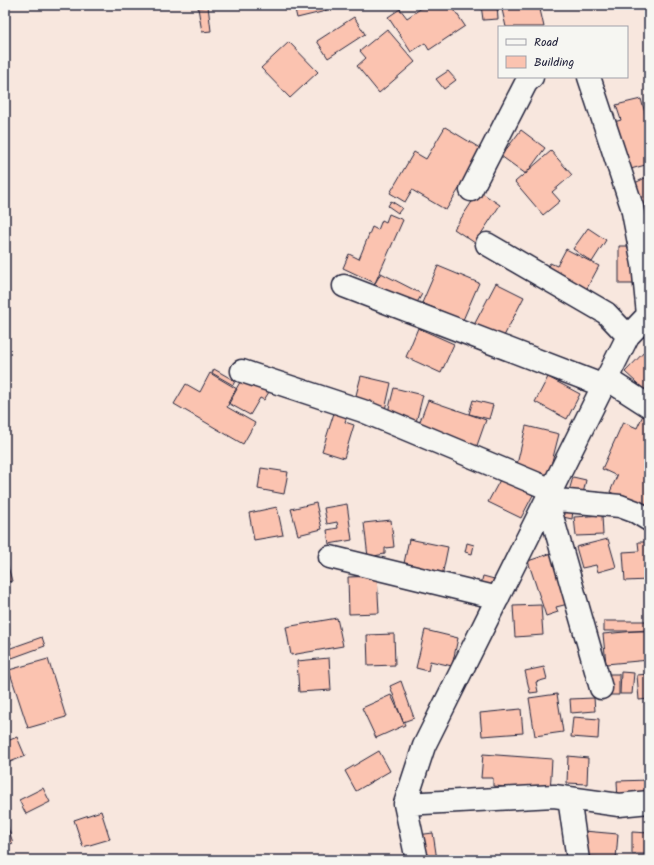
<svg xmlns="http://www.w3.org/2000/svg" width="654" height="865" viewBox="0 0 654 865" font-family="Kalam,sans-serif">
<style>
.building{fill:#fbc3b0;stroke:#22223b}
.lines{fill:none;stroke-linecap:round;stroke-linejoin:round}
.minor-casing{stroke:#22223b;stroke-width:25}
.minor{stroke:#f6f6f2;stroke-width:22}
</style>
<rect width="100%" height="100%" fill="#f8e7de"/>
<filter id="ink" filterUnits="userSpaceOnUse"><feTurbulence type="fractalNoise" baseFrequency=".025" numOctaves="2"/><feDisplacementMap in="SourceGraphic" scale="8" xChannelSelector="R" yChannelSelector="G"/><feConvolveMatrix kernelMatrix="1 2 1 2 8 2 1 2 1" color-interpolation-filters="sRGB"/></filter>
<g filter="url(#ink)">
<path class="building" d="M294 5H325L326 11 297 18Z
M426 5H451L465 26 429 50 425 43 411 52 388 17 400 9 407 18Z
M481 5H497L498 19 483 20Z
M501 5H539L544 27H506Z
M208 6 211 31 202 32 198 8Z
M354 17 365 34 328 58 317 41Z
M387 29 415 62 379 93 357 66 366 58 360 51Z
M289 42 318 72 290 98 261 68Z
M448 71 456 80 444 89 436 79Z
M641 99 649 127V164L627 170 614 122 621 120 616 105Z
M445 127 483 150 446 210 412 190 405 202 390 193 414 152 426 159Z
M521 130 545 148 526 174 501 156Z
M551 151 572 175 552 192 560 201 543 215 515 182Z
M649 176V214L642 217 627 187Z
M479 191 500 205 475 243 454 229Z
M391 201 402 208 398 213 388 206Z
M389 214 403 220 375 283 343 268 349 254 359 259 372 227 378 230 382 220 386 222Z
M588 228 606 240 592 262 573 249Z
M619 246H635V284H619Z
M566 249 599 266 585 292 545 271 550 263 557 266Z
M438 266 479 283 463 320 422 303Z
M381 273 422 294 415 306 374 285Z
M496 283 524 297 502 340 474 325Z
M418 328 454 344 441 373 406 357Z
M649 347V394L625 372Z
M214 369 235 381 233 385 212 373Z
M210 373 237 389 227 407 255 423 243 444 174 404 186 384 200 392Z
M361 376 391 383 385 410 354 403Z
M243 377 269 392 264 400 260 398 250 415 228 403Z
M548 377 580 394 567 419 535 402Z
M394 388 423 395 415 426 388 412Z
M428 400 486 420 474 454 417 429Z
M473 400 493 405 489 419 469 414Z
M334 413 347 416 345 422 354 425 344 458 322 451Z
M644 413 649 416V509L610 492 617 476 602 469 623 422 637 428Z
M526 426 559 434 547 481 515 473Z
M261 468 288 472 284 494 258 489Z
M573 477 586 480 583 494 569 491Z
M501 478 533 495 521 518 488 502Z
M316 503 322 529 298 535 291 509Z
M347 504 352 540 329 544 327 530 338 528 337 522 327 524 324 508Z
M556 506 573 510 572 519 554 515Z
M277 507 283 535 254 540 249 513Z
M602 515 603 535 576 536 574 517Z
M391 520 394 547 385 548V554L368 557 364 523Z
M409 539 448 547 441 581 402 573Z
M608 539 616 567 598 572 596 565 582 568 576 547Z
M638 542H649V580L625 581 623 552 639 551Z
M467 543 474 545 472 554 465 552Z
M552 553 568 604 556 607 558 612 546 616 528 561Z
M5 556 12 581 5 583Z
M377 576 379 613 349 614 348 577Z
M483 576 498 580 495 591 480 588Z
M541 605 543 635 515 637 513 606Z
M337 618 343 646 291 655 286 627Z
M604 621H646V631H604Z
M5 629 11 644 5 646Z
M425 630 458 638 452 666 430 661 428 671 416 668Z
M646 630 647 646H649V660L606 664 603 634Z
M394 634 395 665 368 666 367 635Z
M42 637 45 646 12 658 8 649Z
M329 658 331 690 299 692 297 661Z
M48 659 66 717 28 728 9 670Z
M544 667 547 679 536 682 538 692 530 693 525 671Z
M621 672 634 673 632 694H620Z
M607 674H619V695H606Z
M649 674V699L639 700 637 675Z
M401 681 414 718 403 722 390 686Z
M557 694 563 732 535 736 529 698Z
M391 695 405 725 376 738 362 708Z
M594 698 595 711 571 713 570 699Z
M521 709 523 733 482 736 480 713Z
M573 717 599 719 598 739 571 737Z
M17 737 25 756 5 764V742Z
M379 751 390 771 356 791 345 771Z
M483 754 552 759 550 793 525 788 493 786V778H481Z
M568 756 588 758 587 784 567 783Z
M649 780V800L618 801 617 781Z
M43 788 50 802 26 814 19 800Z
M101 811 110 839 83 847 74 820Z
M5 818 13 843 5 846Z
M584 831 618 834 616 859 582 856Z
M632 832 649 833V854H632Z
M433 833 437 860H421L417 835Z"/>
<g class="lines">
<defs>
<path id="minor" d="M589 77 632 207 643 264 648 315
M471 190 526 83 532 77
M487 244 606 313 628 336
M344 286 604 386
M242 371 363 411 552 490
M607 379 649 406
M330 557 498 598
M601 688 547 499 620 506 636 512 649 520
M569 798 619 805 649 802
M405 804 554 796 569 798 578 860
M417 860 405 804 424 746 628 336 649 314"/>
</defs>
<use href="#minor" class="minor-casing"/>
<use href="#minor" class="minor"/>
</g>
</g>
<rect width="654" height="865" fill="none" stroke="#f6f6f2" stroke-width="20"/>
<rect x="10" y="10" width="634" height="845" fill="none" stroke="#22223b" stroke-width="1.5" filter="url(#ink)"/>
<rect x="498" y="26" width="130" height="52" fill="#f6f6f2" stroke="#a1a1a9"/>
<rect x="506" y="39" width="20" height="6" fill="#f6f6f2" stroke="#a1a1a9"/>
<text x="534" y="46" font-size="12" fill="#22223b">Road</text>
<rect x="506" y="56" width="20" height="12" fill="#fbc3b0" stroke="#a1a1a9"/>
<text x="534" y="66" font-size="12" fill="#22223b">Building</text>
</svg>
